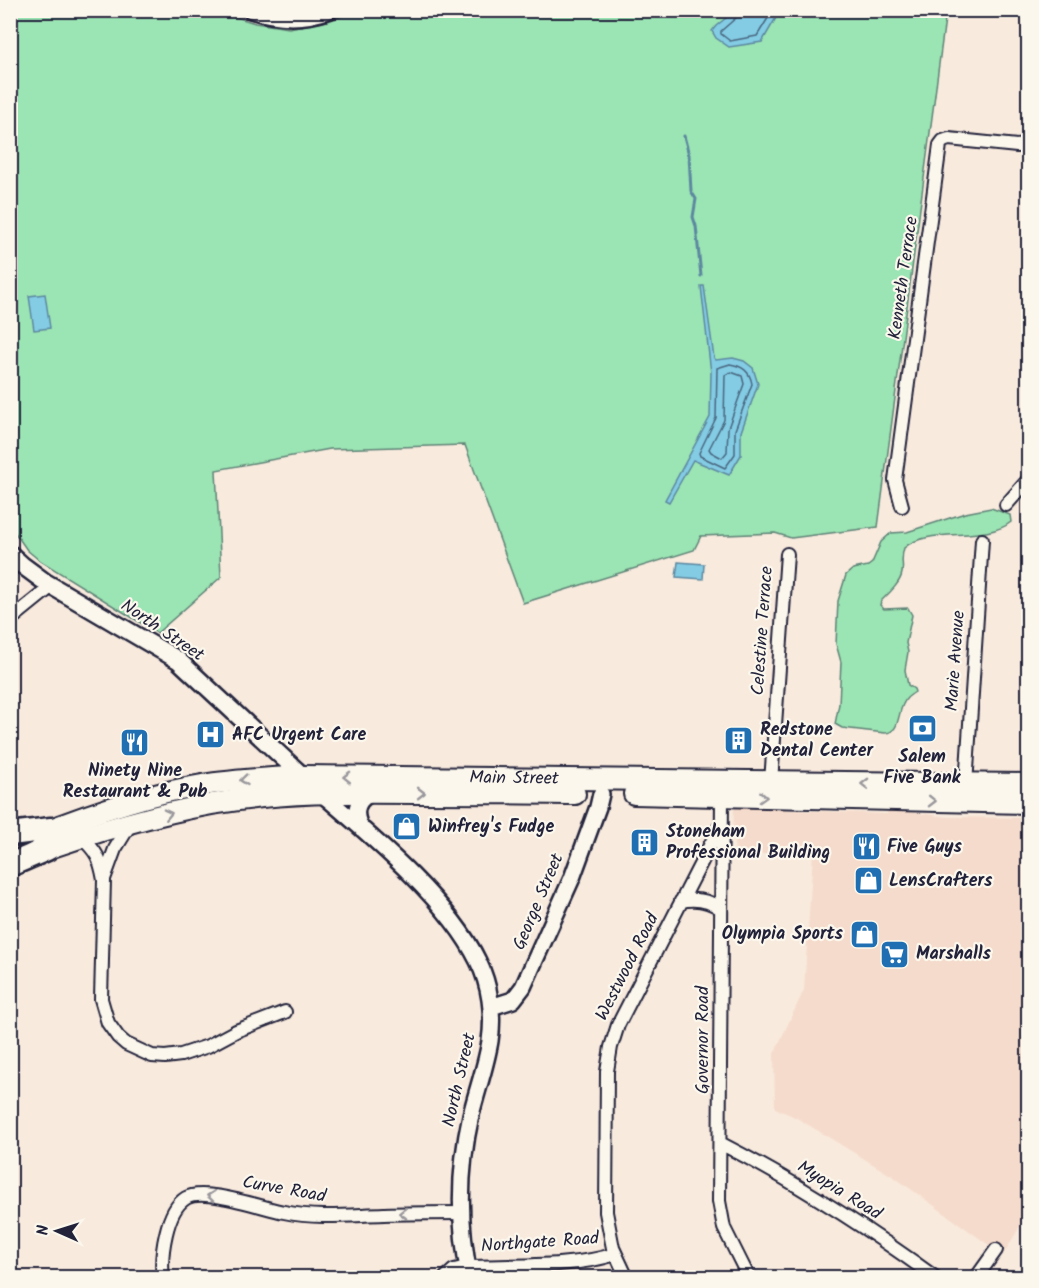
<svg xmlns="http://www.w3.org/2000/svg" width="1039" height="1288" viewBox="0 0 1039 1288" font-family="Kalam,sans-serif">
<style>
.built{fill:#f5dbcb}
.green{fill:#9be4b3;stroke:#5e8377;stroke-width:1.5}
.water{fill:#83cce4;stroke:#5c88a0;stroke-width:1.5}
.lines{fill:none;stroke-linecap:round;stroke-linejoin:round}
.shore{stroke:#49667f;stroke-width:1.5}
.stream{stroke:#5c88a0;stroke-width:3}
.minor-casing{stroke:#22223b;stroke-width:16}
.tertiary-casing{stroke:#22223b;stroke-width:20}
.secondary-casing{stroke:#22223b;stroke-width:21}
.primary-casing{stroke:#22223b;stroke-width:24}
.motorway-casing{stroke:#22223b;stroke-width:27}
.minor{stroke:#fbf7ec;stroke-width:12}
.tertiary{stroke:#fbf7ec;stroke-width:15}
.secondary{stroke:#fbf7ec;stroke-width:16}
.primary{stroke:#fbf7ec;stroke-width:20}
.motorway{stroke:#fbf7ec;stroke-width:22}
.oneway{stroke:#99979c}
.labels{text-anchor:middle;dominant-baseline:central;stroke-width:4.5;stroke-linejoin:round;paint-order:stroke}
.street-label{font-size:18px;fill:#22223b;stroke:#fbf7ec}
.poi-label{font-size:18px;font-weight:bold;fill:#22223b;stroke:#fbf7ec;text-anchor:start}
</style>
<rect width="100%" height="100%" fill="#f8eadd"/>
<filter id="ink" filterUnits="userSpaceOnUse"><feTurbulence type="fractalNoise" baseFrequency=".0167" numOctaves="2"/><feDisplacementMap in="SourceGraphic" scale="12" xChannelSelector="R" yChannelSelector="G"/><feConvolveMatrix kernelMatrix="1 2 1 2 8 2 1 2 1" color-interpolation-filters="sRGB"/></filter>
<g filter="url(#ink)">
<path class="built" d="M739 805 780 806 788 810 887 814 888 809 948 817 1028 818V1221H1023L1003 1255 894 1177 797 1118 775 1108 774 1054 804 990 813 854H735L733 831 734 809Z"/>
<path class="green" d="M358 10 946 11 878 527 791 538 775 533 701 536 694 550 523 603 465 445 330 449 216 470 221 577 157 633 39 560 27 550 11 527V11H217L255 23 289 28 328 21Z
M991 508 1010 515 1011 522C986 543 928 526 904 548 900 560 904 565 902 573 900 584 888 594 881 601L880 605 884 609 908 608 912 615 906 643 908 652 905 670 908 685 914 689 915 692C912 694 909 696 907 698 896 709 902 733 885 733L842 728 835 724 839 704 841 662 836 644 838 601 846 575 853 569 868 566 872 563 881 542 891 533 907 532 965 513Z"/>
<path class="water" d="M736 10H780V11L762 42 729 47 716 38 712 31 716 26Z
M701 286H704L714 358 716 360 733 358 744 361 753 368 758 384 741 432V455L729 475 693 460 669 502 665 500 710 417 711 373Z
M45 294 50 328 34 330 29 296Z
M678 562 704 564 703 579 676 577Z"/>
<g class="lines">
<path class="shore" d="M739 10 737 17 721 31V34L730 41 757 36 773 10
M730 364C742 366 750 371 752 384L735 430V454L725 468 700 456 699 453 716 418 717 368Z
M731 372 742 376 744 384 728 428 727 452 722 458 711 452 709 449 724 420 725 375Z"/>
<path class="stream" d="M684 136 689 155 691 191 696 199 693 217 696 226 701 276"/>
<defs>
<path id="minor" d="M1006 505 1028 480
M902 506 895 480 940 145 943 141 949 139 1017 146 1028 144
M10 620 52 586
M771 782 787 554
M966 785 982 540
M722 796 719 1201 724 1228 749 1278
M81 837C97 852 100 858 104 880L101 999 108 1023 118 1037 126 1044 152 1056 165 1057 181 1055 208 1046 236 1031 285 1012
M104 879 115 849 131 823
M681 901C696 898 709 900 721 909
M720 1143C796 1182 867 1228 936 1278
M163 1278C160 1256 166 1210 186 1198 204 1187 263 1208 284 1212 318 1219 350 1215 384 1214 410 1213 436 1213 462 1213
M445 1278 454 1270 467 1267C511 1265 575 1268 615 1254
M627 1278 613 1248 606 1212 607 1071 611 1047 618 1025 720 826
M976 1278 996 1250"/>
<path id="tertiary" d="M251 10C278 19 303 20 330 10
M321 793C371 836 449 901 478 961 490 985 494 1014 490 1041 486 1066 477 1090 471 1115 459 1168 458 1224 470 1278
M362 829C352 814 356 796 375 793
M491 1007 513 1000 523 987 572 878 598 807 601 794"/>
<path id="secondary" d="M10 554 22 565 45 582 178 660 309 782"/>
<g id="primary">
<path d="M634 794 1028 803"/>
<path id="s1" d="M38 834C91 813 146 794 202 785 235 780 269 778 302 776L1028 784"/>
<path d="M33 854C91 833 151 815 212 804 280 792 348 792 416 793 469 793 522 793 575 794"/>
</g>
<path id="motorway" d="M10 834 51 829
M10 865 47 849"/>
</defs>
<use href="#minor" class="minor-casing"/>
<use href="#tertiary" class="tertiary-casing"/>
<use href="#secondary" class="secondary-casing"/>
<use href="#primary" class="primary-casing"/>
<use href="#motorway" class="motorway-casing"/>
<use href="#minor" class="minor"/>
<use href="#tertiary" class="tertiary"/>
<use href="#secondary" class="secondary"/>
<use href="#primary" class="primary"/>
<use href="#motorway" class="motorway"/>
</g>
<defs><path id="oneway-chevron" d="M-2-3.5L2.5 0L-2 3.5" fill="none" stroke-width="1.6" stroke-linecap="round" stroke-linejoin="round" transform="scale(1.5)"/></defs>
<g class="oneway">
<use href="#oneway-chevron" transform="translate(347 777) rotate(-179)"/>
<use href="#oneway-chevron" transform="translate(244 780) rotate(174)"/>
<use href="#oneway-chevron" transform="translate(865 784) rotate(-179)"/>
<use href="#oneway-chevron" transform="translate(421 793)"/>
<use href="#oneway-chevron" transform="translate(763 797) rotate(2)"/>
<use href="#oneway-chevron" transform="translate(932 801) rotate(1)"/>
<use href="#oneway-chevron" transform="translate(168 814) rotate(-13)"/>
<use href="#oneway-chevron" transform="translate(211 1196) rotate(-174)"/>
<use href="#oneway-chevron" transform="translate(403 1213) rotate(179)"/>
</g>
</g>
<defs>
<symbol id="bank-square" viewBox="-11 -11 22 22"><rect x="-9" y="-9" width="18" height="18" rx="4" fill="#1f6fb2" stroke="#fbf7ec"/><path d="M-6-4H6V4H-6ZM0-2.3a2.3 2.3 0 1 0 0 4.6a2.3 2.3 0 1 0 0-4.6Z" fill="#fff"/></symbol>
<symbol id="hospital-square" viewBox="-11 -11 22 22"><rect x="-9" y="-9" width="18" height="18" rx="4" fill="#1f6fb2" stroke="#fbf7ec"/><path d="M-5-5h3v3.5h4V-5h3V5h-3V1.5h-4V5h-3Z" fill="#fff"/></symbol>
<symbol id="building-square" viewBox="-11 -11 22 22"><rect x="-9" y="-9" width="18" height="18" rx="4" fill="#1f6fb2" stroke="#fbf7ec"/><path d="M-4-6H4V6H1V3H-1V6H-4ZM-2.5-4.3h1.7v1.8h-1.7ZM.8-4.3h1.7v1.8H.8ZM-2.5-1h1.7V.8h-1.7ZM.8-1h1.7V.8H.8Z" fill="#fff"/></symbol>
<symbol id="restaurant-square" viewBox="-11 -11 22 22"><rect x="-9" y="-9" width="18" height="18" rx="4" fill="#1f6fb2" stroke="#fbf7ec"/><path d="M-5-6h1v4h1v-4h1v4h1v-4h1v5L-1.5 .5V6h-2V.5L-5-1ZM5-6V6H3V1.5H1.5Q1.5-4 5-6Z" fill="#fff"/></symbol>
<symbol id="shop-square" viewBox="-11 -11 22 22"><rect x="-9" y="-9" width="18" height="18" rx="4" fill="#1f6fb2" stroke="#fbf7ec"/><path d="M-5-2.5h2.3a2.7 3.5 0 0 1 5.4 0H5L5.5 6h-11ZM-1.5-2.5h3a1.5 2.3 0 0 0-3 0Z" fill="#fff"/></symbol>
<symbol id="supermarket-square" viewBox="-11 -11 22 22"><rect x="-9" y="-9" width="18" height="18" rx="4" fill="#1f6fb2" stroke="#fbf7ec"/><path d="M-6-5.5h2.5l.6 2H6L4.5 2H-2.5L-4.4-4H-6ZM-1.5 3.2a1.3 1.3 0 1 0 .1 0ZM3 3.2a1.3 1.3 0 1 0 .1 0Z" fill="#fff"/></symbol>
</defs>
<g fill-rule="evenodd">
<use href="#bank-square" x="906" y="712" width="33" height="33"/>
<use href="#hospital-square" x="194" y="718" width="33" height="33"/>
<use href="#building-square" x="722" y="724" width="33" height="33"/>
<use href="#restaurant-square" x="118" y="726" width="33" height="33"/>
<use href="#shop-square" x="390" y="810" width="33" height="33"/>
<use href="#building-square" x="628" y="826" width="33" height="33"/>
<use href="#restaurant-square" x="850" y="830" width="33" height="33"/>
<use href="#shop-square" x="852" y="864" width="33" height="33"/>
<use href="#shop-square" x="848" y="918" width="33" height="33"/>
<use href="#supermarket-square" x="878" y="938" width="33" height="33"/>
</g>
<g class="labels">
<g class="street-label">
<text transform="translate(904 278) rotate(-82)">Kenneth Terrace</text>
<text transform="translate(162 631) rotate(34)">North Street</text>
<text transform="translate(763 631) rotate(-86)">Celestine Terrace</text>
<text transform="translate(956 661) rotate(-86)">Marie Avenue</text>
<text stroke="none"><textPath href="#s1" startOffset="484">Main Street</textPath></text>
<text transform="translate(539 902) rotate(-67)">George Street</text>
<text transform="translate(628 967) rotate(-63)">Westwood Road</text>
<text transform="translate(703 1040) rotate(-90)">Governor Road</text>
<text transform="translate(460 1080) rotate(-77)">North Street</text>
<text transform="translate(284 1190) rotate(10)">Curve Road</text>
<text transform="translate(839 1191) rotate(32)">Myopia Road</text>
<text transform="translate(540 1243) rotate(-4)">Northgate Road</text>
</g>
<g class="poi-label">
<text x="760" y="730">Redstone<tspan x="760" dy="21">Dental Center</tspan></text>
<text x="232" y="735">AFC Urgent Care</text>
<text x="922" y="757" text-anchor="middle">Salem<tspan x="922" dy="21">Five Bank</tspan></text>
<text x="135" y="771" text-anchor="middle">Ninety Nine<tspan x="135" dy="21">Restaurant &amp; Pub</tspan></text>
<text x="428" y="827">Winfrey's Fudge</text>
<text x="666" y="832">Stoneham<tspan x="666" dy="21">Professional Building</tspan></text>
<text x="887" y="847">Five Guys</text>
<text x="889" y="881">LensCrafters</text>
<text x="843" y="934" text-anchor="end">Olympia Sports</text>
<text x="916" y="954">Marshalls</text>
</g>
</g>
<rect width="1039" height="1288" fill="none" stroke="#fbf7ec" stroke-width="36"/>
<rect x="18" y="18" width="1003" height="1252" fill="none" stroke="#22223b" stroke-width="2" filter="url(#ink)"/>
<g transform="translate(57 1231) rotate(273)" stroke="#fbf7ec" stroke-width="4.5" paint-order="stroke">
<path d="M0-4.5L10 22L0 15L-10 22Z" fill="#22223b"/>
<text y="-9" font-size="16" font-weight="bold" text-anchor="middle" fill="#22223b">N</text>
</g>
</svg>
